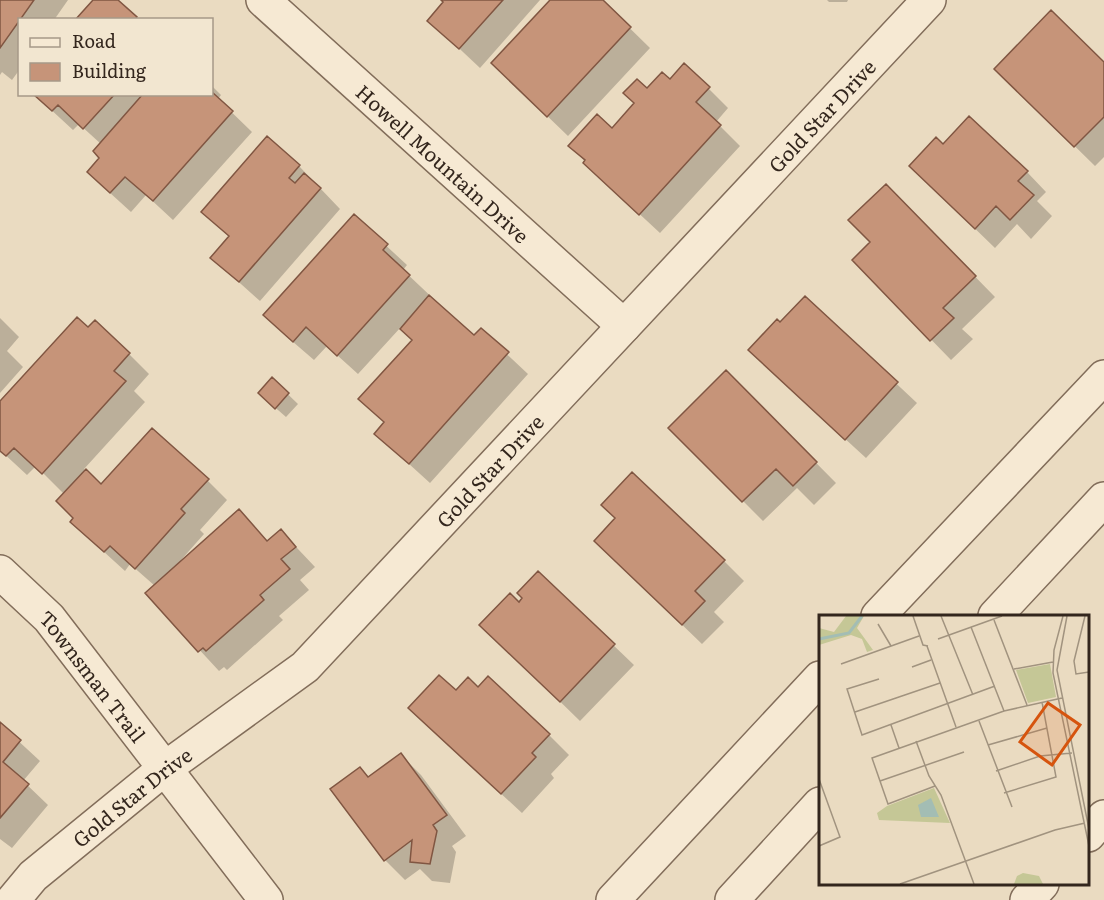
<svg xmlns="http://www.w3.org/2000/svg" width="1104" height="900" viewBox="0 0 1104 900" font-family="Literata,serif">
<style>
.shadow{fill:#0003}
.building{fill:#c69479;stroke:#805642;stroke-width:1.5}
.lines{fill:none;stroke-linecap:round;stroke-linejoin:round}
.minor-casing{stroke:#826d5a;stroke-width:36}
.minor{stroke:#f6e9d3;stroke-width:33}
.labels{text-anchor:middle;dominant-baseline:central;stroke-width:6;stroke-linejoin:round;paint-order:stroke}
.street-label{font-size:20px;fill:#33261d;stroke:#f2e6d0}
.inset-river{fill:none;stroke:#a3bdb4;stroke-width:3}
.inset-road{fill:none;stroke:#a1937f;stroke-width:1.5}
.view{fill:#d6540e;fill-opacity:0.15;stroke:#d6540e;stroke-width:3}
.inset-edge{fill:none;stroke:#33261d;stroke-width:3}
</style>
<rect width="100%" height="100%" fill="#eadbc1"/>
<path class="shadow" d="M0 0H68L54 20H20V69L12 80 2 72 0 75Z
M442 0H540L480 68 429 20 445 2Z
M552 0H601L650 48 568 136 513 83Z
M827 0H848L847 2H829Z
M1104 64V157L1095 166 996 69Z
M670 81 708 88 728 108 716 122 740 146 660 233 605 182 570 146 612 130 648 90Z
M212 86 221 95 218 99 252 132 173 220 146 195 131 212 109 192 101 158V144L79 124 73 130 34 94H212Z
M299 166 340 209 260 301 212 258 230 238 203 211Z
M1027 172 1046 192 1037 201 1052 216 1031 239 1017 224 995 248 931 186Z
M906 206 995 297 962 329 973 339 951 360 854 260Z
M354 216 407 265 403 270 474 337 481 330 528 374 430 483 376 434 385 423 360 399 413 340 401 327 358 374 327 346 314 360 285 335Z
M805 298 917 403 866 458 770 370 781 325Z
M0 318 19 337 7 351 23 367 0 393Z
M88 329 129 354 149 374 134 391 145 402 84 469 102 486 207 480 227 500 200 530 204 534 181 560 182 562 239 512 268 542 281 531 315 567 300 580 309 590 279 616 283 620 227 670 224 667 219 671 147 593 155 586 130 564 125 571 92 541 75 518 66 496 37 467H35L27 475 0 450V403Z
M726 372 836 483 814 505 797 488 763 521 670 428Z
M272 379 298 404 286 417 270 403Z
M616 561H724L744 581 714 612 724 622 702 644Z
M538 573 634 665 580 721 502 645 519 604Z
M456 692 549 735 569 755 551 774 554 778 522 813 430 728Z
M0 724 40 761 23 781 48 805 12 848 0 839Z
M401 755 421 775 466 836 452 846 456 852 450 883 432 881 420 869 405 880 385 860 333 789 369 778Z"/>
<path class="building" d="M0 0H34L0 48Z
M93 0H118L137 17 135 20H75Z
M441 0H503L459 49 427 21 443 2Z
M550 0H603L631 27 547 117 491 63Z
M1051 10 1104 62V117L1074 147 994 69Z
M684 63 710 87 696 102 721 125 639 215 583 163 585 160 568 146 597 114 612 128 634 103 623 93 637 79 647 88 662 72 670 79Z
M212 92 233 111 153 201 125 177 110 193 87 172 99 158 93 151 143 94H212Z
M33 94H115L83 129 58 105 52 111Z
M969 116 1028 171 1018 181 1034 195 1010 220 996 206 975 229 909 166 936 137 943 144Z
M267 136 300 165 289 178 295 183 304 173 321 188 239 282 210 258 229 236 201 212Z
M886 184 976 276 943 308 954 318 930 341 852 260 870 242 848 220Z
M354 214 388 244 383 250 410 275 337 356 306 327 293 342 263 315Z
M429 295 474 335 481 328 509 352 409 464 374 434 384 422 358 399 412 340 400 329Z
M805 296 898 382 845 440 748 350 777 319 780 322Z
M77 317 88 327 95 320 130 353 114 371 126 381 42 474 14 448 6 456 0 451V401Z
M726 370 817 462 793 486 776 469 742 502 668 428Z
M272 377 289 393 275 409 258 393Z
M152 428 209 479 181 509 185 513 135 569 110 546 104 552 70 522 73 518 56 501 86 469 101 484Z
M632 472 725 560 695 591 705 601 682 625 594 541 615 518 601 505Z
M239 509 267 541 281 529 296 547 281 559 290 569 260 595 264 600 206 651 203 648 198 652 145 593Z
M538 571 615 644 560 702 479 625 510 593 519 602 522 598 517 593Z
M439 675 456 690 468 677 478 687 488 676 550 734 532 753 536 757 501 794 408 708Z
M0 722 21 740 3 762 29 784 0 818Z
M401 753 447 815 433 825 437 831 430 864 410 862 412 840 384 861 330 789 360 767 368 777Z"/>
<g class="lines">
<defs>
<g id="minor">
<path id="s1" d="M263 0 624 326"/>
<path id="s2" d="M0 572 49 618 266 900"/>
<path d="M878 616 1104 377"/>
<path d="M995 616 1104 499"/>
<path d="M1088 835 1104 817"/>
<path id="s3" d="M13 900 33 876 164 769 305 667 929 0"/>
<path d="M613 900 820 678"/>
<path d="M732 900 820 804"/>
<path d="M1027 900 1042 884"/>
</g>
</defs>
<use href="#minor" class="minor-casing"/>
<use href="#minor" class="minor"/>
</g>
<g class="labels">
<g class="street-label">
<text stroke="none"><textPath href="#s3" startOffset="1130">Gold Star Drive</textPath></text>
<text stroke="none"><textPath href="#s1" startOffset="243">Howell Mountain Drive</textPath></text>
<text stroke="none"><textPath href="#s3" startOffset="644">Gold Star Drive</textPath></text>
<text stroke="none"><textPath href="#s2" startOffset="140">Townsman Trail</textPath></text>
<text stroke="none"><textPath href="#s3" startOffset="158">Gold Star Drive</textPath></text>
</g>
</g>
<g transform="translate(819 615)">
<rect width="270" height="270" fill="#eadbc1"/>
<path d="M27 1H45L38 13 54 35 48 37 43 24 32 20 0 30V13L15 17ZM231 49 237 82 209 88 197 55ZM115 173 131 208 60 205 58 198 68 191ZM204 258 220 261 224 269H195L198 261Z" fill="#c5c796"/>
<path d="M112 183 120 202H102L99 190Z" fill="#a3bdb4"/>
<path class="inset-river" d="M0 24 30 18 43 1"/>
<path class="inset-road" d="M94 1 104 30 109 31M122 1 154 80M244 1 235 35 234 58 270 231M248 1 238 55 270 214M266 1 255 46 257 59 270 57M175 5 208 90M59 9 72 31M152 12 185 96M119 24 183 1M108 31 137 112M22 49 100 21M93 52 112 45M195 54 234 47M60 64 28 74 43 120 176 71M36 97 121 68M160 106 193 192M72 110 80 133M97 126 110 161 122 180 155 269M169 130 228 113M177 156 221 141 253 138M0 164 21 222 0 231M61 166 145 137M116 171 69 189 53 143 185 96 243 83M185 178 237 162 223 87M81 269 236 215 266 208"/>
<path class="view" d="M229 88 261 110 233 150 201 127Z"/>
<rect width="270" height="270" class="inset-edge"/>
</g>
<rect x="18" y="18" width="195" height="78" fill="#f2e6d0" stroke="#a69988" stroke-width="1.5"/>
<rect x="30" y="38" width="30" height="9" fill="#f6e9d3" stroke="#a69988" stroke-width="1.5"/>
<text x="72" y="48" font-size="18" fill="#33261d">Road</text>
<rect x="30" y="63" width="30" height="18" fill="#c69479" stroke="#a69988" stroke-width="1.5"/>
<text x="72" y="78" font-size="18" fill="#33261d">Building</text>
</svg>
